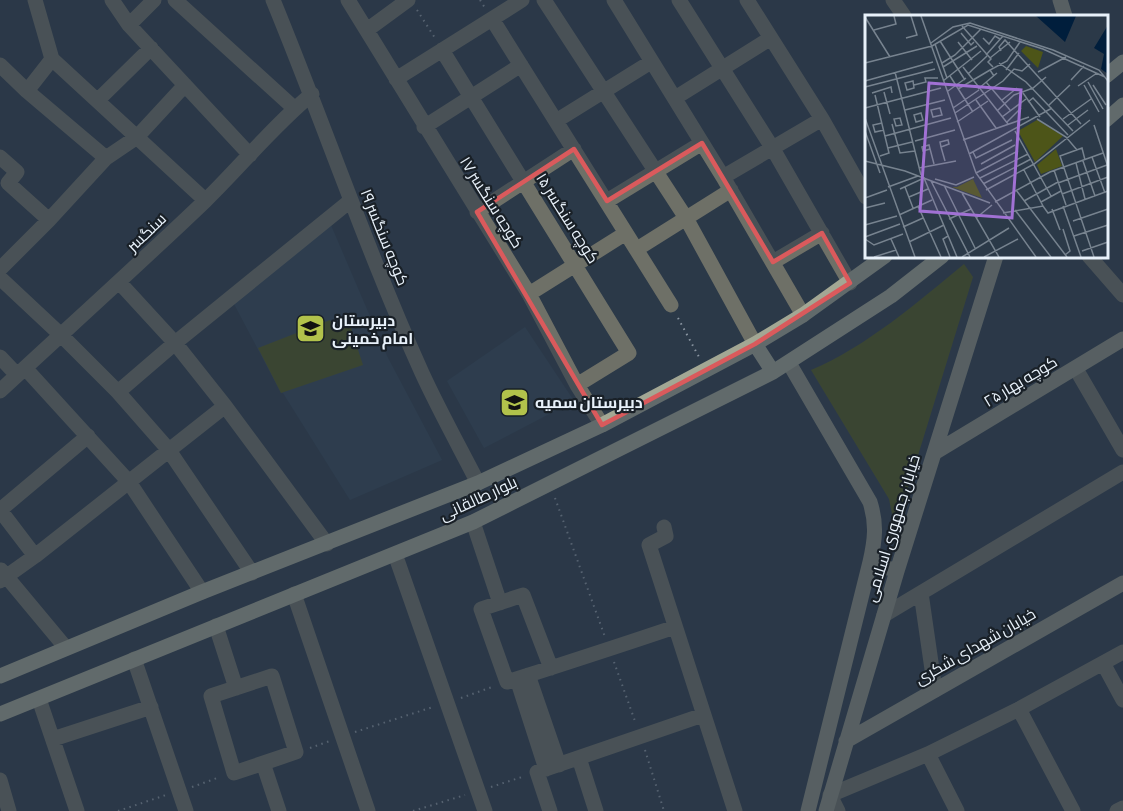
<svg xmlns="http://www.w3.org/2000/svg" width="1123" height="811" viewBox="0 0 1123 811" font-family="'Asap Condensed',Cairo,sans-serif">
<style>
.built{fill:#314456}
.green{fill:#4d5518}
.lines{fill:none;stroke-linecap:round;stroke-linejoin:round}
.path{stroke:#8a95a1;stroke-width:2;stroke-dasharray:1.5 4.5;stroke-linecap:butt}
.street{stroke:#6e7067;stroke-width:15}
.secondary{stroke:#8c8f80;stroke-width:15}
.primary{stroke:#a3a794;stroke-width:15}
.marked{fill:none;stroke:#da5a5c;stroke-width:4.5;stroke-linejoin:round}
.labels{text-anchor:middle;dominant-baseline:central;stroke-width:4.5;stroke-linejoin:round;paint-order:stroke}
.street-label{font-size:16px;fill:#e8f1fa;stroke:#192027}
.poi-label{font-size:16px;font-weight:bold;fill:#e8f1fa;stroke:#192027;text-anchor:start}
.inset-road{fill:none;stroke:#77838f;stroke-width:1.5}
.view{fill:#a171d4;fill-opacity:0.15;stroke:#a171d4;stroke-width:3}
.inset-edge{fill:none;stroke:#e8f1fa;stroke-width:3}
</style>
<rect width="100%" height="100%" fill="#2b3948"/>
<path class="built" d="M330 223 387 356 442 460 350 500 283 393H281L233 302Z
M525 327 574 401 484 448 447 381Z"/>
<path class="green" d="M964 264 973 277 891 543 892 514 889 499 811 370C866 347 918 302 964 264Z
M330 320 334 328 349 322 363 365 281 393 258 348Z"/>
<g class="lines">
<path class="path" d="M480 0 485 8
M417 10 435 38
M678 318 699 357
M555 498 605 637
M614 662 636 724
M461 698 492 687
M355 732 433 707
M310 748 330 741
M645 750 664 811
M192 787 220 777
M491 787 522 777
M118 811 166 795
M413 811 465 795"/>
<path class="street" d="M35 0 52 59 205 200
M112 0 129 25 250 155
M175 0 294 108
M273 0C324 124 367 251 422 373 439 410 459 446 478 483
M348 0 529 294 577 385 602 425
M544 0 686 218 755 344
M614 0 723 177 803 315
M679 0 773 149 850 283
M747 0 822 119 866 197
M893 0 904 16
M492 19 671 305
M129 25 154 0
M367 30 408 0
M442 50 629 353 577 385
M0 65 27 91 106 158
M396 79 522 0
M27 91 52 59
M675 98 771 38
M98 100 151 48
M556 121 651 62
M424 127 521 65
M0 157 17 172 8 183 49 220
M723 177 822 119
M607 201 702 143
M477 212 574 149
M637 249 731 190
M1089 256 1123 295
M773 262 822 233
M0 269 49 220 106 158 137 137 185 85
M0 278 62 336 118 392 168 449 252 573
M119 282 175 343 225 406 327 544
M529 294 626 233
M0 357 17 375
M26 369 129 482 202 592
M1076 369 1123 450
M0 391C68 328 138 265 205 201 241 166 273 126 312 94
M118 392 175 343 350 201
M0 510 88 436
M0 510 35 556
M473 522 500 603
M664 527 666 536 649 545 735 811
M395 554 485 811
M1 570 66 648
M0 581 35 556 225 406
M921 593 935 690
M294 594 368 811
M884 615 1123 472
M216 626 236 688
M134 659 186 811
M1103 663 1123 700
M551 668 523 595 481 609 507 682C563 664 619 646 675 627
M528 675 559 765
M272 676 296 752 234 773 211 696Z
M517 679 546 769
M39 699 77 811
M1019 709 1073 811
M53 739 151 707
M928 754 957 811
M579 758 596 811
M263 763 279 811
M0 780 9 811
M550 811 537 772 703 715
M838 811 830 795 928 754 1019 709 1123 652
M1117 811 1123 808"/>
<path class="secondary" d="M1060 0 1065 16
M789 363 870 502C877 524 875 540 870 562L808 811
M934 453 1123 339
M870 562 897 571
M846 741 1123 583
M826 811 897 571 996 256"/>
<path class="primary" d="M1106 76 1123 62
M1106 120 1123 105
M755 344 773 372
M0 676 202 592 478 483 602 425 755 344 803 315 885 256
M0 714 473 522 773 372 891 296 942 256"/>
</g>
<path d="M0 0H1123V811H0ZM702 143 773 262 822 233 850 283 755 344 602 425 477 212 574 149 607 201Z" fill="#2b3948" fill-opacity=".55" fill-rule="evenodd"/>
<path class="marked" d="M702 143 773 262 822 233 850 283 755 344 602 425 477 212 574 149 607 201Z"/>
<defs>
<symbol id="school-square" viewBox="-11 -11 22 22"><rect x="-9" y="-9" width="18" height="18" rx="4" fill="#b2c24b" stroke="#192027"/><path d="M0-5L7-2L0 1L-7-2ZM-4 1L0 2.5L4 1V4Q0 6-4 4Z" fill="#111"/></symbol>
</defs>
<g fill-rule="evenodd">
<use href="#school-square" x="294" y="312" width="33" height="33"/>
<use href="#school-square" x="498" y="386" width="33" height="33"/>
</g>
<g class="labels">
<g class="street-label">
<text transform="translate(492 202) rotate(58)">کوچه سنگسر ۱۷</text>
<text transform="translate(568 218) rotate(58)">کوچه سنگسر ۱۵</text>
<text transform="translate(146 232) rotate(-44)">سنگسر</text>
<text transform="translate(385 237) rotate(68)">کوچه سنگسر ۱۹</text>
<text transform="translate(1020 381) rotate(-31)">کوچه بهار ۲۵</text>
<text transform="translate(478 498) rotate(-25)">بلوار طالقانی</text>
<text transform="translate(892 528) rotate(-73)">خیابان جمهوری اسلامی</text>
<text transform="translate(975 646) rotate(-30)">خیابان شهدای شکری</text>
</g>
<g class="poi-label">
<text x="332" y="320">دبیرستان<tspan x="332" dy="18">امام خمینی</tspan></text>
<text x="535" y="402">دبیرستان سمیه</text>
</g>
</g>
<g transform="translate(865 15)">
<rect width="243" height="243" fill="#2b3948"/>
<path d="M161 31 178 37 173 53 156 36ZM172 105 198 121 170 147 153 116ZM191 134 197 151 176 159 172 150ZM108 164 117 183 87 172H92Z" fill="#4d5518"/>
<path d="M171 1H211L200 27ZM243 10V59L236 54 239 39 229 33Z" fill="#001e3c"/>
<path class="inset-road" d="M56 1 111 158 171 242M0 2 25 42M97 11 126 44 123 47 128 52M9 15 31 9 29 1M96 18 106 30 109 27M41 23 52 20 46 1M118 23 124 29 130 21 135 24M75 26 100 65M93 27 107 45M66 28 88 12 105 8 188 35 234 55 243 66M70 29 82 63M67 31 103 10 178 34 240 62M136 36 134 32 140 25 216 109M121 40 138 21M125 43 145 27M0 48 67 31M77 48 90 40 116 14M134 48 161 67 208 116M78 52 112 31M98 52 143 109M141 55 154 38M30 57 56 160M173 57 201 42M103 59 122 41M85 61 108 97M129 61 125 55 142 46 155 27M206 65 219 51M0 66 68 47M48 66 49 73 42 75 40 68ZM78 66 116 36M121 67 145 95M223 67 238 94M49 70 61 67 60 63H73M219 70 234 97M228 70 241 90M213 71 232 58M0 72 70 54M93 74 125 55M113 74 132 58M83 76 101 63M19 77 25 99M7 78 26 72 27 78M158 78 175 102M10 80 24 138 15 141M111 85 131 113M137 85 152 73M163 87 168 83 203 120M184 90 205 70M0 93 76 73M75 93 77 100 68 102 66 95ZM88 93 114 75M40 95 80 85M132 96 149 80 168 73 181 62M56 98 58 105 51 107 49 100ZM90 98 138 66 149 54 157 56 165 49M137 102 161 84M0 103 50 242M35 103 37 110 31 111 29 104ZM172 104 201 122 212 135M198 104 226 84M92 107 123 86M142 107 156 93M17 108 8 110 10 117 19 115M27 109 35 138 50 136M203 110 223 95M229 110 243 152M0 116 15 158M150 116 186 181M20 121 86 103M98 125 164 102M50 126 90 115M76 132 84 129 83 125 75 127 76 132 80 146M23 133 47 127M65 134 58 136 57 132 64 130 69 149M108 137 111 143 147 125M104 139 187 93M227 142 240 178M220 145 217 133 195 141 229 242M0 146 40 156 125 188M218 146 230 181M211 148 220 184M116 149 150 130M54 153 91 146M159 155 178 191M189 155 201 190M111 158 153 136M115 163 163 139M70 164 91 170 109 162M66 166 105 242M193 168 242 150M118 169 166 144M79 170 110 233M23 172 53 161M40 172 48 193M35 174 59 163 92 242M121 175 169 149 225 105M151 175 202 242M97 178 134 242M197 179 243 162M44 182 63 174M0 183 22 175M159 186 193 167M130 187 185 157 238 138M176 187 196 176M53 191 76 242M198 191 216 242M0 193 20 188M187 194 195 215M150 195 186 242M138 198 178 191 183 198 243 176M34 200 67 185M111 203 127 190M84 204 106 194M208 206 243 194M0 210 32 201M38 212 58 203M198 214 205 236 200 240M83 221 78 224 85 242M209 221 243 210M0 222 35 209M0 224 9 230 38 219M26 224 34 242M44 227 79 210M217 236 243 227M9 242 31 235M97 242 144 213M119 242 153 224"/>
<path class="view" d="M64 68 156 75 147 203 55 196Z"/>
<rect width="243" height="243" class="inset-edge"/>
</g>
</svg>
